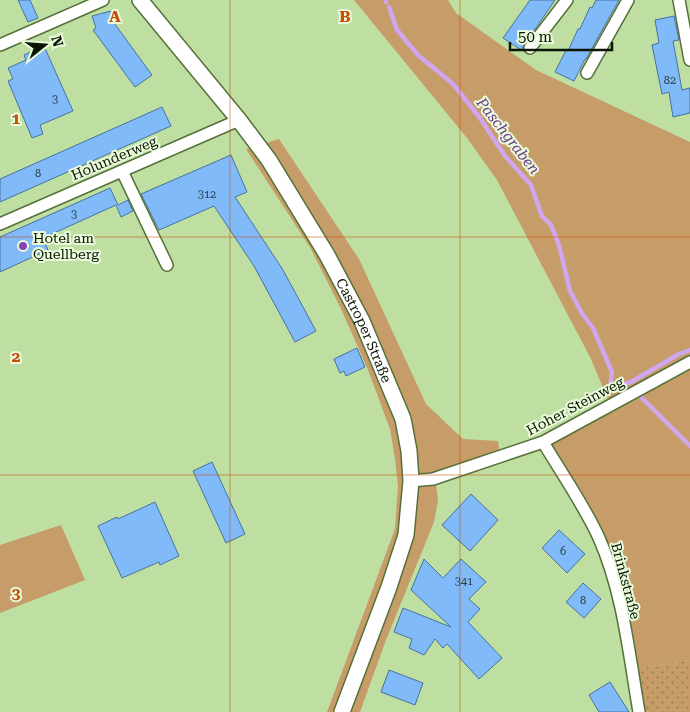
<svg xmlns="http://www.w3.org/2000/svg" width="690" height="712" viewBox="0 0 690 712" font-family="'Roboto Serif',serif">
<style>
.grass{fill:#c69c68}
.garden{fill:url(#garden-dots)}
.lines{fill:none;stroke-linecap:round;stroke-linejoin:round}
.stream{stroke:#d0a6ee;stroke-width:4.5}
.building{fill:#80baf9;stroke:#4572a0}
.street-casing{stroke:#557139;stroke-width:14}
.secondary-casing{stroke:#557139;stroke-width:18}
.street{stroke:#fff;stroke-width:11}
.secondary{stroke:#fff;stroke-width:15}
.grid{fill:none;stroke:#c74f0a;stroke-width:1;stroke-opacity:0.55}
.poi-dot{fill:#8b42b5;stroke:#eafbdc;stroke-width:2}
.labels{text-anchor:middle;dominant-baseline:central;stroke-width:4;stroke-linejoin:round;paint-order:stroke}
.number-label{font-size:11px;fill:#283f40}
.street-label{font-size:14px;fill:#0b1602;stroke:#eafbdc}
.poi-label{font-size:14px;fill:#0b1602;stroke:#eafbdc;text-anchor:start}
.water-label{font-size:15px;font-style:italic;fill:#6c388b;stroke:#eafbdc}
.grid-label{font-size:16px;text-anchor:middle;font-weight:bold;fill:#c74f0a;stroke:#eafbdc;stroke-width:4;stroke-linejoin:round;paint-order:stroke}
</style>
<defs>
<pattern id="garden-dots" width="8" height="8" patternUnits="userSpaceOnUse" patternTransform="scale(1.25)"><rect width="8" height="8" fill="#c69c68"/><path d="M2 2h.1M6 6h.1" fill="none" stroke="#9f7e53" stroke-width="1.8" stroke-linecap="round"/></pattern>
</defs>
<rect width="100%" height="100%" fill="#bfdfa2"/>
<path class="grass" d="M354 0H448L456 13 536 70 690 142V359L609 402 591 359 497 180 467 138Z
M279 139 359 259 426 404 463 439 498 441 500 456 435 475 438 501 434 522 386 640 360 712H327L395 529 398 486 395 459 390 429 368 370 342 311 311 249 246 149Z
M690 364V660L635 669 616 576 545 443Z
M61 525 85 580 0 613V545Z"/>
<path class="garden" d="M690 660V712H644L635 669Z"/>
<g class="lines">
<path class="stream" d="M386 0V2
M389 7 397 30 418 55 453 84 480 118 505 156 531 185 542 216 551 225 559 245 570 291 583 315 593 328 612 372 610 388 631 382 679 354 690 350
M642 398 690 446"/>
</g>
<path class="building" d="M18 0H30L38 18 28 22Z
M530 0H555L521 50 503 38Z
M596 0H619L586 59H585L574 81 555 72 566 50 568 51 578 29H580L590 7 592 8Z
M111 11 114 23 152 75 135 87 93 30 96 28 92 16Z
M674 16 679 40 673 41 682 90 690 88V113L673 117 669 92 662 94 652 45 659 43 655 20Z
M44 46 73 111 40 125 43 134 32 138 8 81 13 79 8 68 26 60 24 55Z
M162 107 171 126 0 202V179Z
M231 155 247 192 235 197 283 270 316 331 295 342 254 266 214 206 159 230 141 194Z
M110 188 118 205 128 200 133 211 121 217 116 205 43 238 48 250 0 272V237Z
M357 348 365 367 346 376 344 371 340 373 334 359Z
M212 462 245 534 226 543 193 471Z
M471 494 498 520 470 551 442 525Z
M155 502 179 556 160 565 159 562 122 578 98 526 117 517 118 519Z
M559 530 585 554 567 573 542 548Z
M424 559 443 578 461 559 486 582 469 599 480 609 468 622 502 658 479 679 447 644 443 648 435 639 424 655 409 648 412 639 394 632 403 608 451 627 411 590Z
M583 583 601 599 584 618 566 602Z
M389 670 423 683 415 705 381 692Z
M610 682 629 712H599L589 695Z"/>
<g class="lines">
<defs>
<path id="street" d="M679 0 690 60
M0 45 103 0
M530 48 567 0
M587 73 628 0
M122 171 167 265
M0 224 239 120
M543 442C562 474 584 505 599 538 623 592 629 654 639 712
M411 481 433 479 543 442 690 362"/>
<g id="secondary">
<path id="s1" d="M140 0 239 120 269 160 327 255 362 321 403 419 409 451 411 481 406 535 389 587 342 712"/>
</g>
</defs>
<use href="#street" class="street-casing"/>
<use href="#secondary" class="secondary-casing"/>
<use href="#street" class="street"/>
<use href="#secondary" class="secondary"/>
</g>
<path class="grid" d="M230 0V712M460 0V712M0 237H690M0 475H690"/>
<circle class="poi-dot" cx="23" cy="246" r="5"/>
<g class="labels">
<g class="number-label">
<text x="670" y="80">82</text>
<text x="55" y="99">3</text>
<text x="38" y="173">8</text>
<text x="207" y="194">312</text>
<text x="74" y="214">3</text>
<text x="563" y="551">6</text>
<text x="464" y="581">341</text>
<text x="583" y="600">8</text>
</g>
<g class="street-label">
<text transform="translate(114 158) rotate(-23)">Holunderweg</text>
<text stroke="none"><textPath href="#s1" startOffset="401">Castroper Straße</textPath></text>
<text transform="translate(575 406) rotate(-28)">Hoher Steinweg</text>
<text transform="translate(626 581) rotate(75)">Brinkstraße</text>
</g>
<g class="poi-label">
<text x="33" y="238">Hotel am<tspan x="33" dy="16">Quellberg</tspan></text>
</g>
<g class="water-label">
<text transform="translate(508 136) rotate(52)">Paschgraben</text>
</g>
</g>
<g class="grid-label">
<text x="115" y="22">A</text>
<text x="345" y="22">B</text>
<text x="16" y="124">1</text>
<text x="16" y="362">2</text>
<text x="16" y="599">3</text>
</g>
<g transform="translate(45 45) rotate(73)" stroke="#eafbdc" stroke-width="4" paint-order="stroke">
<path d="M0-4L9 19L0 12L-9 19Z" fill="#0b1602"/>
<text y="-8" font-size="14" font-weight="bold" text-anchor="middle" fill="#0b1602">N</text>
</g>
<path d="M510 42v8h102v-8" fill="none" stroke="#0b1602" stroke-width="2.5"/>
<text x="518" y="42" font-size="15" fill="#0b1602" stroke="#eafbdc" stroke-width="4" paint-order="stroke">50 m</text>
</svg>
